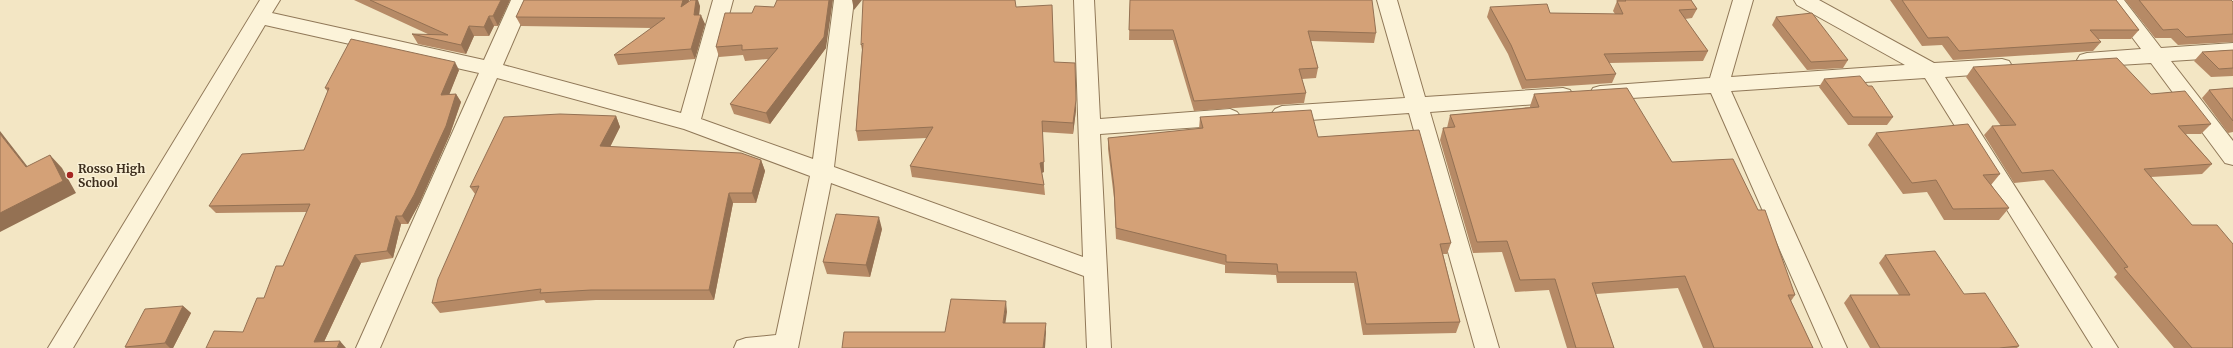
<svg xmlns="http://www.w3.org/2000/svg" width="2233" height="348" viewBox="0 0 2233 348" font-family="Merriweather,serif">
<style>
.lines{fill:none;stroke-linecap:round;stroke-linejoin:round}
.minor-casing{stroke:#907858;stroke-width:2}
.minor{fill:#fcf3d9;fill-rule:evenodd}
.wall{fill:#b68a66}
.shaded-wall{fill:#947153}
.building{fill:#d4a177;stroke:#947153}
.poi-dot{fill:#a52622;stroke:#f9f0d5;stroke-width:1.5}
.labels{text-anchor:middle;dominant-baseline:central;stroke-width:3;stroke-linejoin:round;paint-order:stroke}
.poi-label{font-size:12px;font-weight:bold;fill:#3e2f1e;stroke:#f9f0d5;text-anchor:start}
</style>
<rect width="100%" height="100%" fill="#f3e6c4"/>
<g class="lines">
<defs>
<path id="minor" d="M260 0H280L272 13 484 60 511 0H531L503 65 681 113 713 0H733L701 119 813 159 834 0H854L834 167 1083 257 1074 0H1094L1100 119 1230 109 1237 112 1241 117 1237 122 1230 125 1100 134 1111 348H1087L1084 276 831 183 798 348H734L737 341 746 338 776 335 810 176 684 129 497 78 380 348H356L479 73 265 25 73 348H48Z
M1377 0H1397L1425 97 1563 88 1570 90 1573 95 1570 100 1563 102 1430 112 1499 348H1475L1409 113 1282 122 1275 119 1271 114 1275 109 1282 106 1405 98Z
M1733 0H1753L1731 77 1905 65 1797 5 1794 0H1819L1934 63 2002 59 2009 61 2012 66 2009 71 2002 73 1945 77 2118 348H2093L1925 78 1731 91 1847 348H1823L1711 93 1600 100 1593 98 1590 93 1593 88 1600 86 1710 78Z
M2104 0H2124L2161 48 2233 43V57L2171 61 2233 141V165L2225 163 2151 63 2087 67 2080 65 2077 60 2080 55 2087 53 2141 49Z"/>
</defs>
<use href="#minor" class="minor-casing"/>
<use href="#minor" class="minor"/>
</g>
<path class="wall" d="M354 0H510L498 26H494L489 36H474L466 54 418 44 412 34 430 35Z
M524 0H689V2L700 6 699 15 705 24 695 59 618 65 614 55 652 28 521 26 516 17Z
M1130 0 1376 33 1374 43 1311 41 1318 68 1316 78 1302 79 1306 93 1304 103 1194 111 1173 40H1129Z
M1616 0H1691L1697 9 1692 18 1685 19 1708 51 1703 61 1609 63 1616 74 1612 83 1522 89 1508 54 1487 17 1490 7 1550 13 1615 14 1613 11 1617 1Z
M1890 0H2116L2139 30 2131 39H2098L2101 42 2093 51 1953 60 1942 45 1922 46Z
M2125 0H2231L2233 2V42L2178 45 2171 38H2155Z
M774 7 826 48 770 124 734 114 730 104 768 59 745 61 743 55 719 57 716 47 752 13Z
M1016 7 1054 62 1076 110 1073 134 1042 132 1044 172 1042 173 1044 185 1045 195 912 177 910 166 927 138 858 141 856 131 862 50 861 45Z
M1776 17 1848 60 1843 68 1807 70 1772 25Z
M2233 50V76L2211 77 2194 61 2202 52Z
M1973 67 2151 94 2211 124 2201 134H2186L2212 164 2202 174 2151 177 2233 348H2174L2114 277 2117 274 2044 180 2014 183 1984 135 1992 126H2001L1966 77Z
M459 70 449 94H456L461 102 450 134 420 202 408 224H401L393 258 361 263 324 342 346 348 243 332 264 298 283 266 307 212 216 213 209 206 304 150 328 92 325 88Z
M1824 79 1893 117 1887 125H1848L1819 87Z
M2233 88V132L2228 133 2202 98 2209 90Z
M1534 94 1672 162 1795 295 1791 301 1813 348H1703L1678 288 1596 294 1614 348H1567L1549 290 1515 292 1502 252 1473 253 1440 140 1443 128H1447L1450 115 1530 107V106Z
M616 116 620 127 610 147 761 160 765 171 756 203H733L714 300H596L546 303 544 300 440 313 432 303 475 194 470 187Z
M1200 117 1318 137 1451 243 1447 254H1443L1460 322 1456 333 1363 335 1354 283H1277L1276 275 1225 273V265L1116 239 1114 198 1108 149V138L1199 129Z
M1876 133 2000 174 1991 185 2009 208 1999 220H1944L1927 192 1903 194 1868 145Z
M882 229 870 277 827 274 823 262Z
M1885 255 1964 294 2019 346 2017 348H1870L1844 303 1850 295H1899L1879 263Z
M183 306 191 313 173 348H126L125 347Z"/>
<path class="shaded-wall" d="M501 0H510L498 26 493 16Z
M683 0H689L684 17 681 7Z
M696 0H698L700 6 698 25 694 15Z
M829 0H833L826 48 770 124 766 113Z
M852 0H862L854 10Z
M701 15 705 24 695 59 691 49Z
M489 16 494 26 489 36 484 27Z
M469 26 474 36 466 54 461 45Z
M455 62 459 70 446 103 441 95Z
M456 94 461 102 450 134 420 202 408 224 402 216Z
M1076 100V110L1073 134V123Z
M616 116 620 127 605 157 600 146Z
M1042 121 1044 172 1040 173V163Z
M0 131 38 180 26 167 0 134Z
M50 155 62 168 76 193 0 232V213Z
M761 160 765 171 756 203 752 193Z
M729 193 733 203 714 300 709 290Z
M396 216 401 224 393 258 387 251Z
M879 217 882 229 870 277 866 265Z
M355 255 361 263 321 348 314 342Z
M1006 301 1007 312 1004 333 1003 323Z
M183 306 191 313 173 348H170L165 343Z
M1046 323V333L1045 348H1043Z
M340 341 346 348H337Z"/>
<path class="building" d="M370 0H501L493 16H489L484 27 469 26 461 45 412 34 448 35Z
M524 0H683L681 7 691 0H696L694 15H701L691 49 614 55 665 18 516 17Z
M777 0H829L824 37 766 113 730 104 778 48 742 50V45L716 47 725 13H752L755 6 774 7Z
M863 0H1015L1016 7 1052 5 1054 62 1075 63 1076 100 1073 123 1042 121 1044 162 1040 163 1044 185 910 166 933 127 856 131 863 43 861 45Z
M1130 0H1372L1376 33 1308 31 1318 68 1299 69 1306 93 1194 101 1173 30H1129Z
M1625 0H1691L1697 9 1679 10 1708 51 1604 54 1616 74 1526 80 1511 45 1490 7 1547 4 1550 13 1623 14 1617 1H1626Z
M1902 0H2116L2139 30H2090L2101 42 1959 51 1948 37 1928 38Z
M2139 0H2231L2233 2V34L2186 37 2178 29 2163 30Z
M1812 13 1848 60 1811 62 1776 17Z
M351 39 455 62 441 95 456 94 446 126 414 195 402 216H396L387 251 355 255 314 342 340 341 337 348H206L214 331 243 332 257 298H264L276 266H283L310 204 209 206 242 154 304 150 329 88H325Z
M2233 50V68L2219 69 2202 52Z
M2117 58 2151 94 2185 91 2211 124 2178 126 2212 164 2144 169 2192 225H2217L2233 244V348H2192L2124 268 2128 267 2053 170 2022 173 1992 126 2016 125 1973 67Z
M1860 76 1868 86H1872L1893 117H1853L1824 79Z
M1627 88 1672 162 1733 159 1758 210H1765L1795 295H1788L1813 348H1714L1711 340 1685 276 1592 283 1614 348H1576L1555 279 1520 280 1507 241 1477 242 1443 128 1455 127 1450 115 1539 107 1534 94Z
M2233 88V121L2209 90Z
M1311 110 1318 137 1419 130 1451 243 1440 244 1460 322 1366 324 1356 272H1278L1277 264 1226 262V255L1116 228 1114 187 1108 138 1203 128 1200 117Z
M560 114 616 116 600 146 741 153 761 160 752 193H729L709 290H591L540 293 541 289 432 303 438 279 479 186 470 187 504 117Z
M1968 124 2000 174 1983 175 2009 208 1953 209 1936 180 1912 183 1876 133Z
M0 134 26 167 50 155 63 181 0 213Z
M836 214 879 217 866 265 823 262Z
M1935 251 1964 294 1985 293 2019 346 1999 348H1880L1850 295H1910L1885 255Z
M951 299 1006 301 1003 323H1046L1043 348H842L844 332H945Z
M183 306 165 343 125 347 145 309Z"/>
<circle class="poi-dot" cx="70" cy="175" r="4"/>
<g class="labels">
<g class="poi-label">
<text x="78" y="168">Rosso High<tspan x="78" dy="14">School</tspan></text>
</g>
</g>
</svg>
